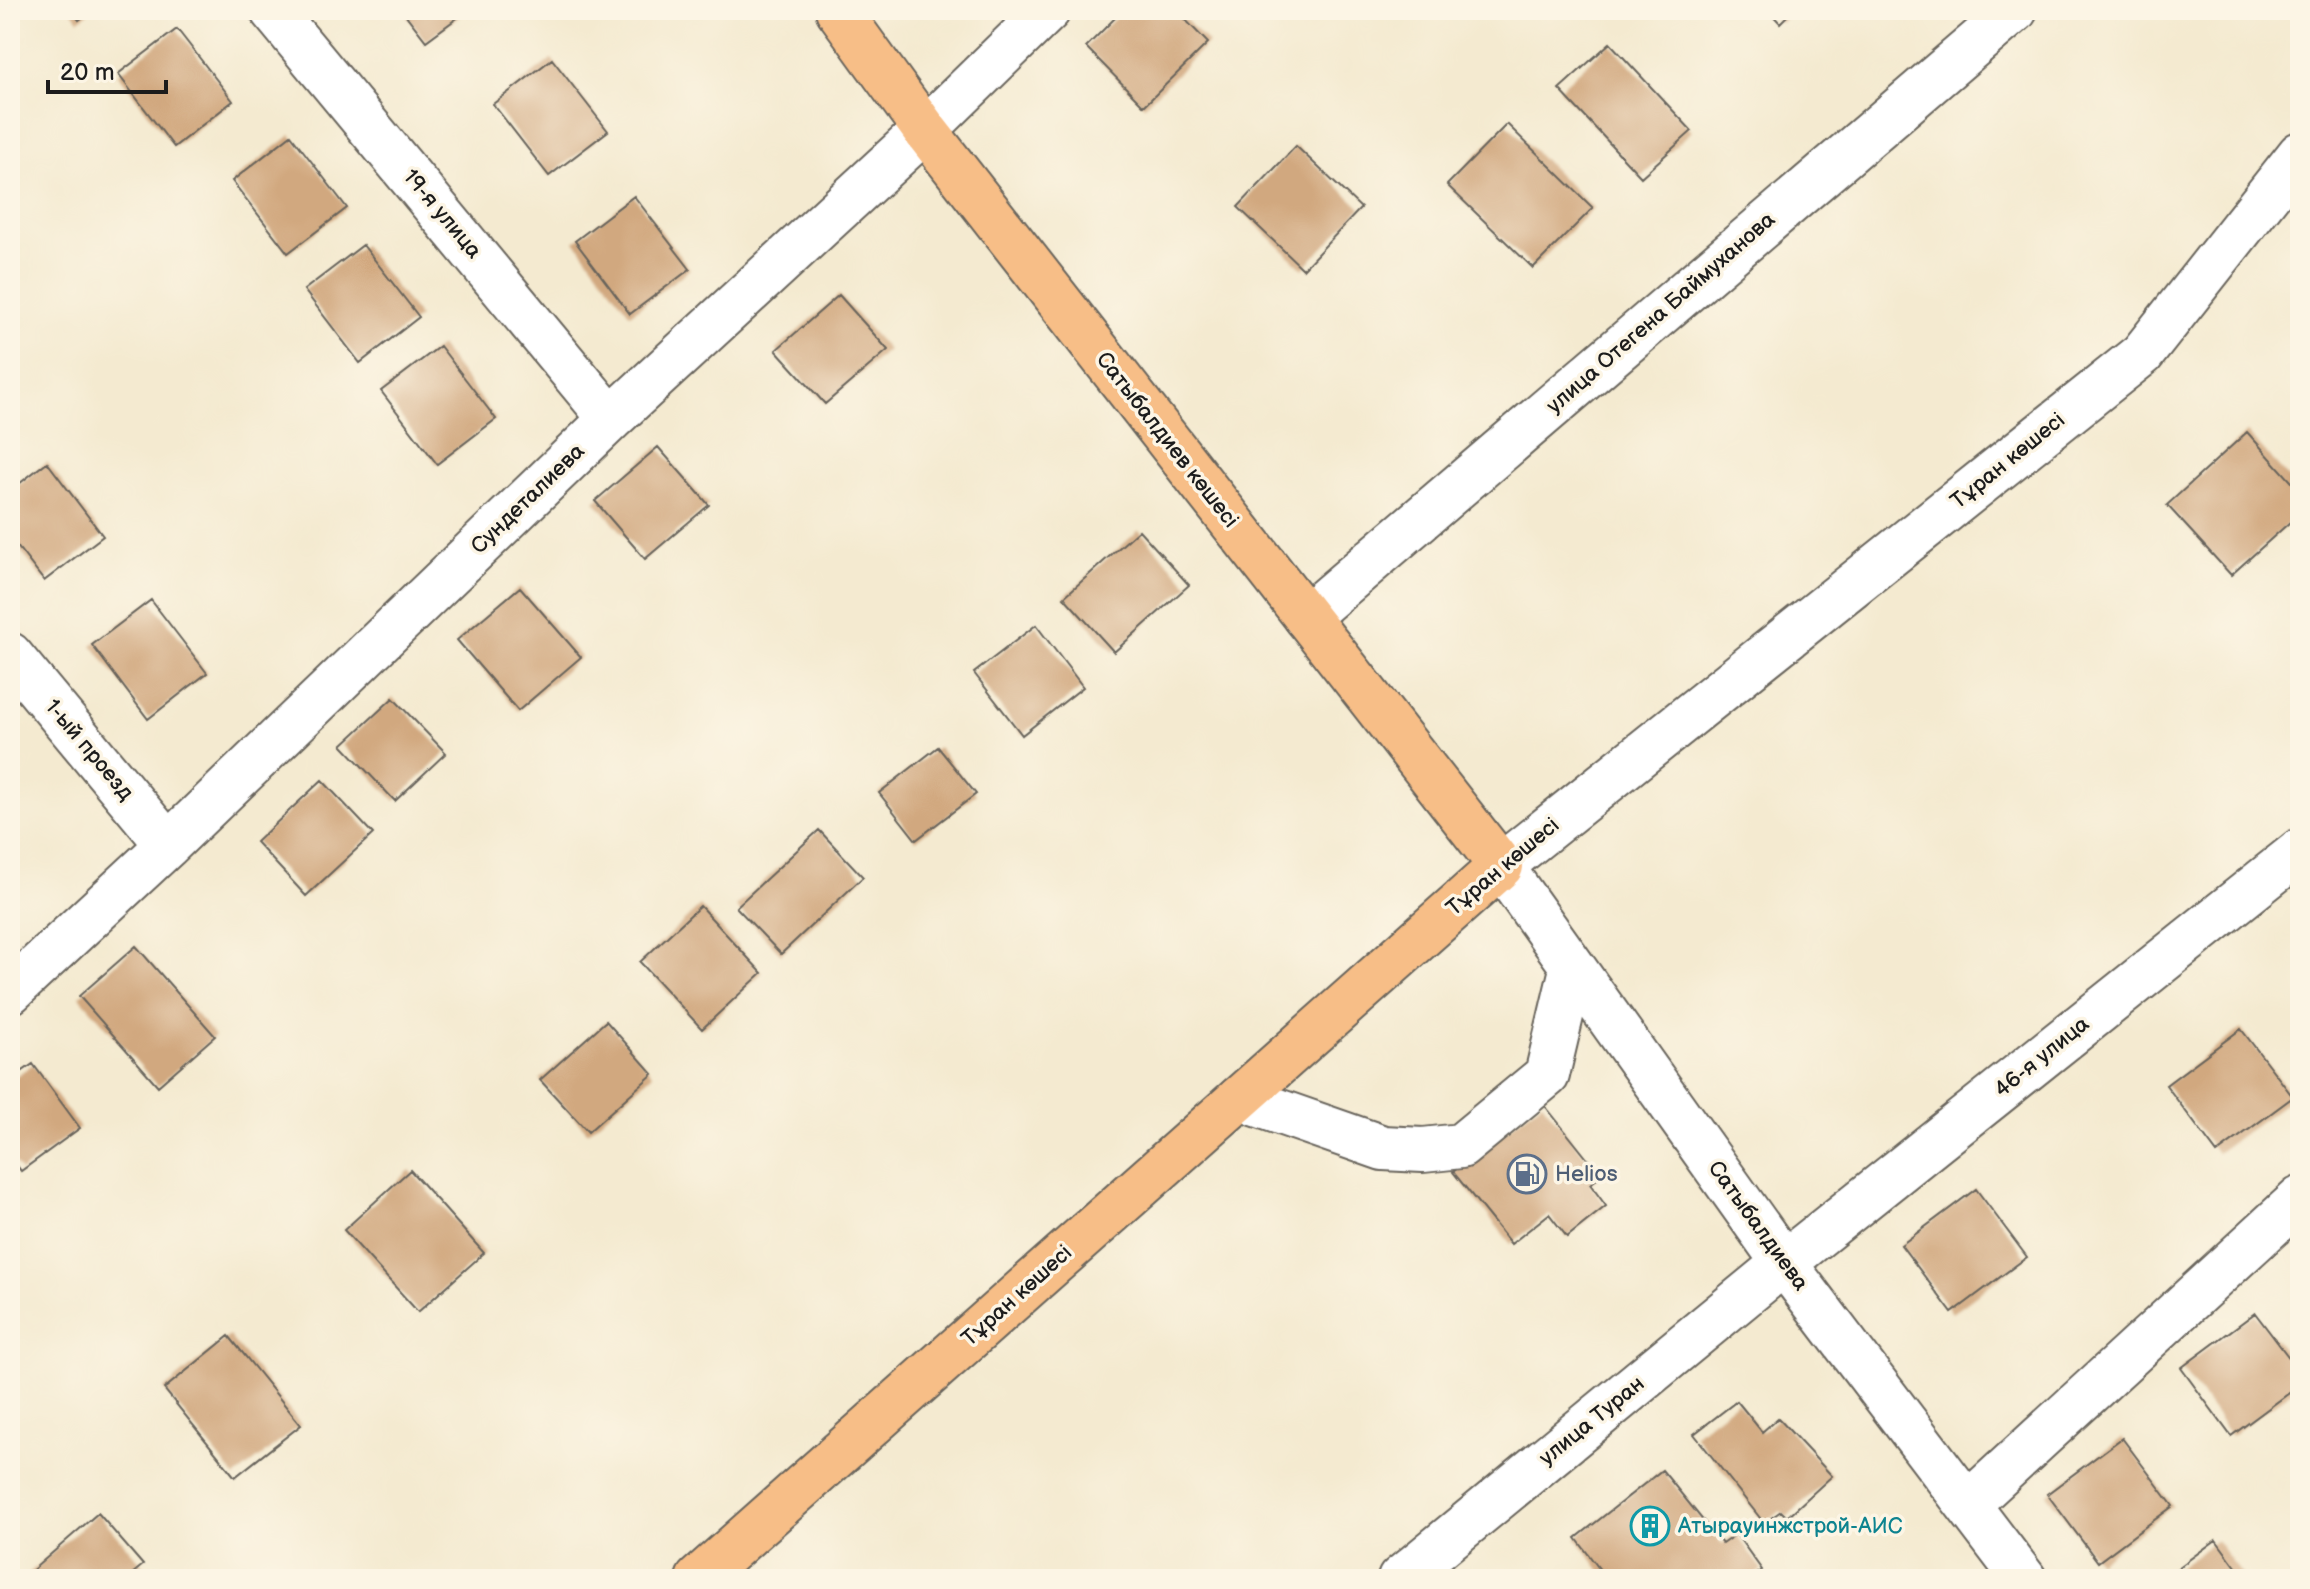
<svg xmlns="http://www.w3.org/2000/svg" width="2310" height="1589" viewBox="0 0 2310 1589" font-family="'Balsamiq Sans',sans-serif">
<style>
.building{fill:#d1a87f}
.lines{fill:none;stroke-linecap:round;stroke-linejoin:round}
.minor-casing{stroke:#68645b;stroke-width:48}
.major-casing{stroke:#68645b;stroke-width:48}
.minor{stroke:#fff;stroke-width:44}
.major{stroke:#f7be87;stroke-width:44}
.labels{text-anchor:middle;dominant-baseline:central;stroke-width:7;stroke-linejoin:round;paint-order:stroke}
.street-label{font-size:22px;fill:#1c1c1c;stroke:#fcf5e5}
.service-label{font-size:22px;fill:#4e5e75;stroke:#fcf5e5;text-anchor:start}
.culture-label{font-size:22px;fill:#0d838f;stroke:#fcf5e5;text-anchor:start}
</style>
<rect width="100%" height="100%" fill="#fcf5e5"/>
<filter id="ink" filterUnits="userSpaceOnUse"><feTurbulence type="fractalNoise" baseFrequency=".0125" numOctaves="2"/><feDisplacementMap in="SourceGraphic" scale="16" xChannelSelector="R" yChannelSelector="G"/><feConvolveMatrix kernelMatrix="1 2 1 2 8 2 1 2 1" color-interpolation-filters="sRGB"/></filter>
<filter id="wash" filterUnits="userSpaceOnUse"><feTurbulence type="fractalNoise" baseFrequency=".006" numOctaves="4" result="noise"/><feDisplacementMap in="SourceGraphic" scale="32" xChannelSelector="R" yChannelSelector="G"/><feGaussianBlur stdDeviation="1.8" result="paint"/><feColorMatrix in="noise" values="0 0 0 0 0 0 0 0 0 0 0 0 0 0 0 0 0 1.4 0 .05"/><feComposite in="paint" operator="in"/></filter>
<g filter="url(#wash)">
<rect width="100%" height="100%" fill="#f4ead0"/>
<g id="blocks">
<path class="building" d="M71 10H92L79 20Z
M402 10H468L426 41Z
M1123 10H1176L1208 43 1144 106 1086 47Z
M1768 10H1793L1780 23Z
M177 29 233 101 174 147 118 74Z
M1610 43 1692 131 1641 177 1559 89Z
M552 59 608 131 549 176 493 104Z
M1507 124 1593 208 1533 268 1447 185Z
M291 135 347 208 288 253 232 181Z
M1296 146 1361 208 1303 269 1238 207Z
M634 196 690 269 630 314 575 241Z
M363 245 419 317 360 363 304 290Z
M839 295 888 350 825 404 776 350Z
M440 346 496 419 437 464 381 391Z
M2247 432 2300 491V513L2231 575 2167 505Z
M658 447 709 505 645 559 595 501Z
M47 462 103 536 44 581 10 537V491Z
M1139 530 1189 585 1114 652 1064 597Z
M520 587 581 657 518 711 457 640Z
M151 600 207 673 148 719 92 645Z
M1036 625 1083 687 1022 735 974 673Z
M393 698 446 753 395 801 342 745Z
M938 747 976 794 916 840 879 793Z
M322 780 373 834 306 896 256 842Z
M819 830 863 877 781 954 736 907Z
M700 906 762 973 702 1029 640 962Z
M136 946 215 1036 158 1086 79 996Z
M606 1021 653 1074 588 1132 540 1080Z
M2241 1029 2293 1097 2217 1153 2166 1085Z
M33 1064 80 1128 21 1171 10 1156V1080Z
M1542 1102 1601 1176 1590 1184 1606 1206 1567 1237 1549 1214 1511 1244 1453 1172Z
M410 1170 484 1253 418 1312 344 1230Z
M1976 1189 2027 1257 1952 1313 1901 1245Z
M2255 1313 2300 1372V1385L2231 1436 2181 1368Z
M229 1336 301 1425 235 1477 164 1389Z
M1737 1401 1762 1432 1778 1418 1832 1476 1787 1517 1781 1511 1764 1523 1694 1434Z
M2122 1438 2173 1506 2098 1562 2047 1494Z
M1662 1470 1722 1544 1736 1534 1762 1570 1749 1579H1607L1576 1538Z
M98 1513 143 1565 126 1579H32L28 1574Z
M2216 1540 2245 1579H2163Z"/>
</g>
</g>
<g filter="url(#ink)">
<use href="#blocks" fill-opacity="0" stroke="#68645b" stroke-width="2"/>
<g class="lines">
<defs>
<path id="minor" d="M272 10 611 419
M1306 617 2015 10
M10 655 168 845
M10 992 168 845 611 419 925 130 1048 10
M1240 1098 1383 1148 1423 1150 1461 1146 1547 1075 1572 969
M1968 1504 2300 1199
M1400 1579 1784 1263 2300 851
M2024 1579 1784 1263 1501 866 2142 354 2300 154"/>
<path id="major" d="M698 1579 1501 866 925 130 838 10"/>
</defs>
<use href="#minor" class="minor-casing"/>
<use href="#major" class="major-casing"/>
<use href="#minor" class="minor"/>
<use href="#major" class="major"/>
</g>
</g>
<defs>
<symbol id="fuel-ring" viewBox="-11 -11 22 22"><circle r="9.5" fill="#fcf5e5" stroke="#5c6f8a" stroke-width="1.5"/><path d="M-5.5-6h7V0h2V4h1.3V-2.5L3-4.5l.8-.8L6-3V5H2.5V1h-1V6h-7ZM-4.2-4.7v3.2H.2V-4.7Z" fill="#5c6f8a"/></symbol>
<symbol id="building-ring" viewBox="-11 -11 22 22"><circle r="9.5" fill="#fcf5e5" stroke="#0f9aa8" stroke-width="1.5"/><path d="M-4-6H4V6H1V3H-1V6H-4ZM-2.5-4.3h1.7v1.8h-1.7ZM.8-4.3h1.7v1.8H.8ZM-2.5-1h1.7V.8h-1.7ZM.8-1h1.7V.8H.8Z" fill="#0f9aa8"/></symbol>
</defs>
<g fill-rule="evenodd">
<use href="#fuel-ring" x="1505" y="1152" width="44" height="44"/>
<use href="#building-ring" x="1628" y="1504" width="44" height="44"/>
</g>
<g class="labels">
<g class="street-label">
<text transform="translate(442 214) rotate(50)">19-я улица</text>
<text transform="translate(1661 313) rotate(-41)">улица Отегена Баймуханова</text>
<text transform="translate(1167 440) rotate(52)">Сатыбалдиев көшесі</text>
<text transform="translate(2008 461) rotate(-39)">Тұран көшесі</text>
<text transform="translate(528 499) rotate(-44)">Сундеталиева</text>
<text transform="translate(89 750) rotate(50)">1-ый проезд</text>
<text transform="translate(1503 867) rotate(-40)">Тұран көшесі</text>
<text transform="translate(2042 1057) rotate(-39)">46-я улица</text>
<text transform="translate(1758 1226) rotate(54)">Сатыбалдиева</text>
<text transform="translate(1017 1296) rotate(-42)">Тұран көшесі</text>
<text transform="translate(1592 1421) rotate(-39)">улица Туран</text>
</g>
<g class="service-label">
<text x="1555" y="1174">Helios</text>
</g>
<g class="culture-label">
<text x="1678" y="1526">Атырауинжстрой-АИС</text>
</g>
</g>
<rect width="2310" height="1589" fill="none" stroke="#fcf5e5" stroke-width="40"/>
<path d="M48 80v12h118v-12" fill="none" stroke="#1c1c1c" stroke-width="4"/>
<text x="60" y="80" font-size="24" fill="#1c1c1c" stroke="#fcf5e5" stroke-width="6" paint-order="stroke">20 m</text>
</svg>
